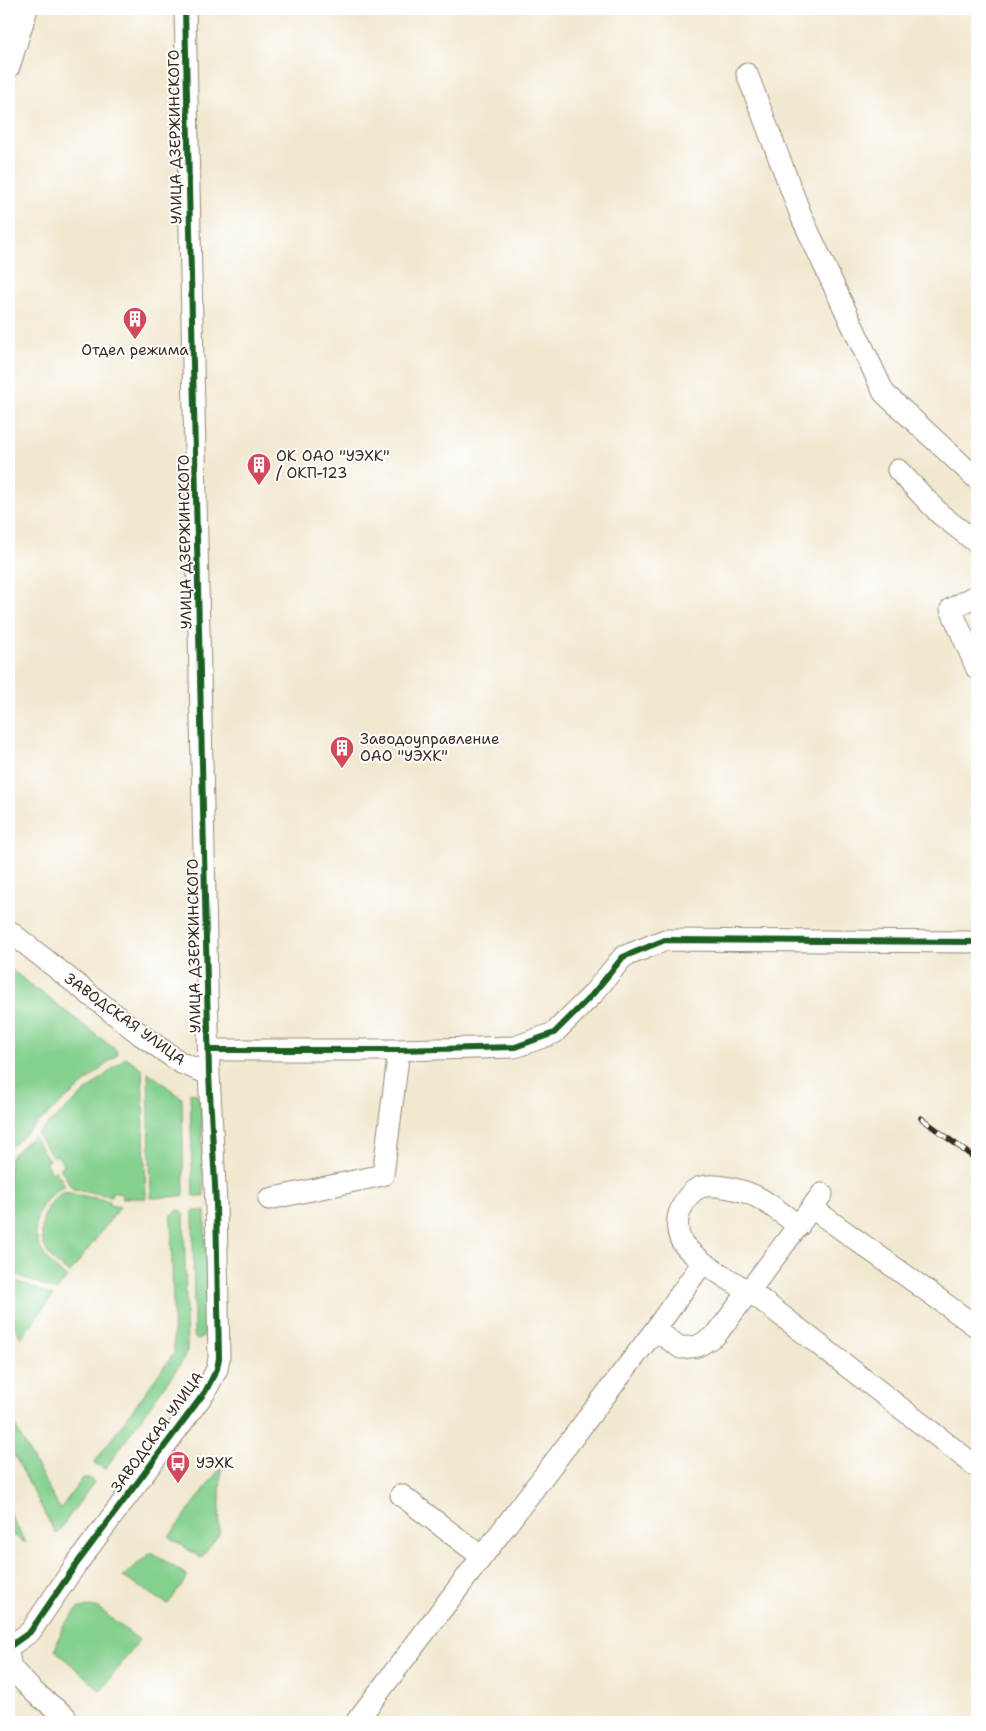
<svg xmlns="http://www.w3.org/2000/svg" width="986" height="1731" viewBox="0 0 986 1731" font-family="'Shantell Sans',sans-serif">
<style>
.green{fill:#84d08e;stroke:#607d56}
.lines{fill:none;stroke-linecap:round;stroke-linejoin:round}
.minor-casing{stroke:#968977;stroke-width:23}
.minor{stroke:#fff;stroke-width:21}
.rail-casing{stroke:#3b2a1e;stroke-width:5.5}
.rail{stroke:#fff;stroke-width:4;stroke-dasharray:11;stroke-linecap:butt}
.cycleway-casing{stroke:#fff;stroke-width:9}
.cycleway{stroke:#1b5e20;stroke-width:6}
.labels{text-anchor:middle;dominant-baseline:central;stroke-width:4;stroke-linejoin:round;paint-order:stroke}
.street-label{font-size:15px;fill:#3b2a1e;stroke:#fff}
.poi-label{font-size:15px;fill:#3b2a1e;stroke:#fff;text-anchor:start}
</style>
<rect width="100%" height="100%" fill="#fff"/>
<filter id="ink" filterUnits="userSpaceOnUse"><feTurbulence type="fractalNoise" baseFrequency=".02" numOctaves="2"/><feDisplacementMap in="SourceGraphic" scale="10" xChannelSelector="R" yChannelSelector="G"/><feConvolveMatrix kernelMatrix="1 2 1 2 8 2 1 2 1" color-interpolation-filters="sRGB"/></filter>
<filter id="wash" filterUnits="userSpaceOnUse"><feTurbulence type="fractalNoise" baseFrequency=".0096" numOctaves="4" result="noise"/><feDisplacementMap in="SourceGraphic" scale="20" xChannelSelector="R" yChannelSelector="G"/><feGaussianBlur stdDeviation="1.12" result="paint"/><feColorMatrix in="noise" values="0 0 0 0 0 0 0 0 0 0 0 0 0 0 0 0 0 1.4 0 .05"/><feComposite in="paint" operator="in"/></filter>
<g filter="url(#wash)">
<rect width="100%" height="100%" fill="#f1e8d0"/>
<path class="green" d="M9 968 116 1050 117 1055 9 1148Z
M126 1057 142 1069 146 1198H122V1194L112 1192 111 1196 73 1189 60 1168 64 1165 57 1155 53 1157 37 1134Z
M148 1072 182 1098 184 1196 151 1198Z
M190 1092 196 1094 201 1104 204 1196H193Z
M33 1136 49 1160 45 1163 52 1173 56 1171 65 1185C22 1210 29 1252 67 1277L57 1291 9 1272V1158Z
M64 1192 110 1201 109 1205 120 1207 70 1273C63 1268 54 1263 49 1255 35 1233 42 1204 64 1192Z
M177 1210 181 1211 184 1216 187 1351 181 1363 105 1469 94 1463 174 1353 171 1216Z
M193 1211H205L207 1325 203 1336 198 1340 195 1338 194 1334Z
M9 1278 53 1296 21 1338 9 1315Z
M9 1415 60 1509 83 1478H89L94 1482 57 1533H55L9 1445Z
M221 1467 219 1534 201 1558 169 1537Z
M9 1512 26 1543 9 1533Z
M151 1552 188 1576 168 1604 123 1577Z
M97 1607 139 1640 101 1691 55 1650 63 1626 79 1608Z"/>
</g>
<g filter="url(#ink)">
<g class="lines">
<defs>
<path id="minor" d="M9 67 27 9
M747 74 802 218 884 393 977 479
M898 470 941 515 977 543
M977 595 951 609 977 669
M9 931 141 1035 181 1063 209 1074
M209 1050H399L515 1047 554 1033 592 995 623 957 665 940 977 942
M269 1199 383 1175 399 1050
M812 1208 977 1327
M799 1226C785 1216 770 1203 755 1196 747 1192 739 1190 730 1188 705 1183 692 1184 681 1209 676 1219 676 1235 684 1245 703 1267 740 1284 764 1302 835 1357 906 1412 977 1467
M655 1330 681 1348 698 1346 716 1335 822 1194
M401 1495 482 1557
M9 1647 30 1632 75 1566 205 1392 217 1369 219 1358 216 1204 209 1074 185 9
M9 1657 11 1668 35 1693 65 1716 66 1722
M356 1722 655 1330 703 1262"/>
</defs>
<use href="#minor" class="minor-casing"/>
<use href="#minor" class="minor"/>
<defs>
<path id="rail" d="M921 1118 977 1160"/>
</defs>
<use href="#rail" class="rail-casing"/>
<use href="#rail" class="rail"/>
<defs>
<path id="cycleway" d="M209 1050H399L515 1047 554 1033 592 995 623 957 665 940 977 942
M9 1647 30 1632 75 1566 205 1392 217 1369 219 1358 216 1204 209 1074 185 9"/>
</defs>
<use href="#cycleway" class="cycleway-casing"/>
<use href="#cycleway" class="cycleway"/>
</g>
</g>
<defs>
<symbol id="building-pin" viewBox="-11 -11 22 30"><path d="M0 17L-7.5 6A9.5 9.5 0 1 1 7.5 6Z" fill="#d1495b" stroke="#fff"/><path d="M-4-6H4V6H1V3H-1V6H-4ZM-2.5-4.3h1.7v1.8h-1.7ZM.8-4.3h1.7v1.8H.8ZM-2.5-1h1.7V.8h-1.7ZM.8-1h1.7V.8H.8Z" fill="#fff"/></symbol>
<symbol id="bus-pin" viewBox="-11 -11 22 30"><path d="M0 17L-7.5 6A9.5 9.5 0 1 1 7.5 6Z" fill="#d1495b" stroke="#fff"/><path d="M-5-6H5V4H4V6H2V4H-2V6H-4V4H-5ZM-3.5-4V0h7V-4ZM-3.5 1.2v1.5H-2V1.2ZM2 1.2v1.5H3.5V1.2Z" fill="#fff"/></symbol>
</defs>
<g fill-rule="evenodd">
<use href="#building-pin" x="121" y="305" width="28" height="38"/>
<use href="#building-pin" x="245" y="451" width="28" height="38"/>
<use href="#building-pin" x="328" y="734" width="28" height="38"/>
<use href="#bus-pin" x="164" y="1449" width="28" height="38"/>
</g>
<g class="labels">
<g class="street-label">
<text transform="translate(175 137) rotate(-91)">УЛИЦА ДЗЕРЖИНСКОГО</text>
<text transform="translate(185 542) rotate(-91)">УЛИЦА ДЗЕРЖИНСКОГО</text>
<text transform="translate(194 946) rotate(-91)">УЛИЦА ДЗЕРЖИНСКОГО</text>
<text transform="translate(125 1019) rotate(36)">ЗАВОДСКАЯ УЛИЦА</text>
<text transform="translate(157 1432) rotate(-54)">ЗАВОДСКАЯ УЛИЦА</text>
</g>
<g class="poi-label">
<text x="135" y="350" text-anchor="middle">Отдел режима</text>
<text x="276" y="456">ОК ОАО "УЭХК"<tspan x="276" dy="17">/ ОКП-123</tspan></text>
<text x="360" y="739">Заводоуправление<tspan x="360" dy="17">ОАО "УЭХК"</tspan></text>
<text x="196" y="1463">УЭХК</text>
</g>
</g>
<rect width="986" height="1731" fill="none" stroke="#fff" stroke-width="30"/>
</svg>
